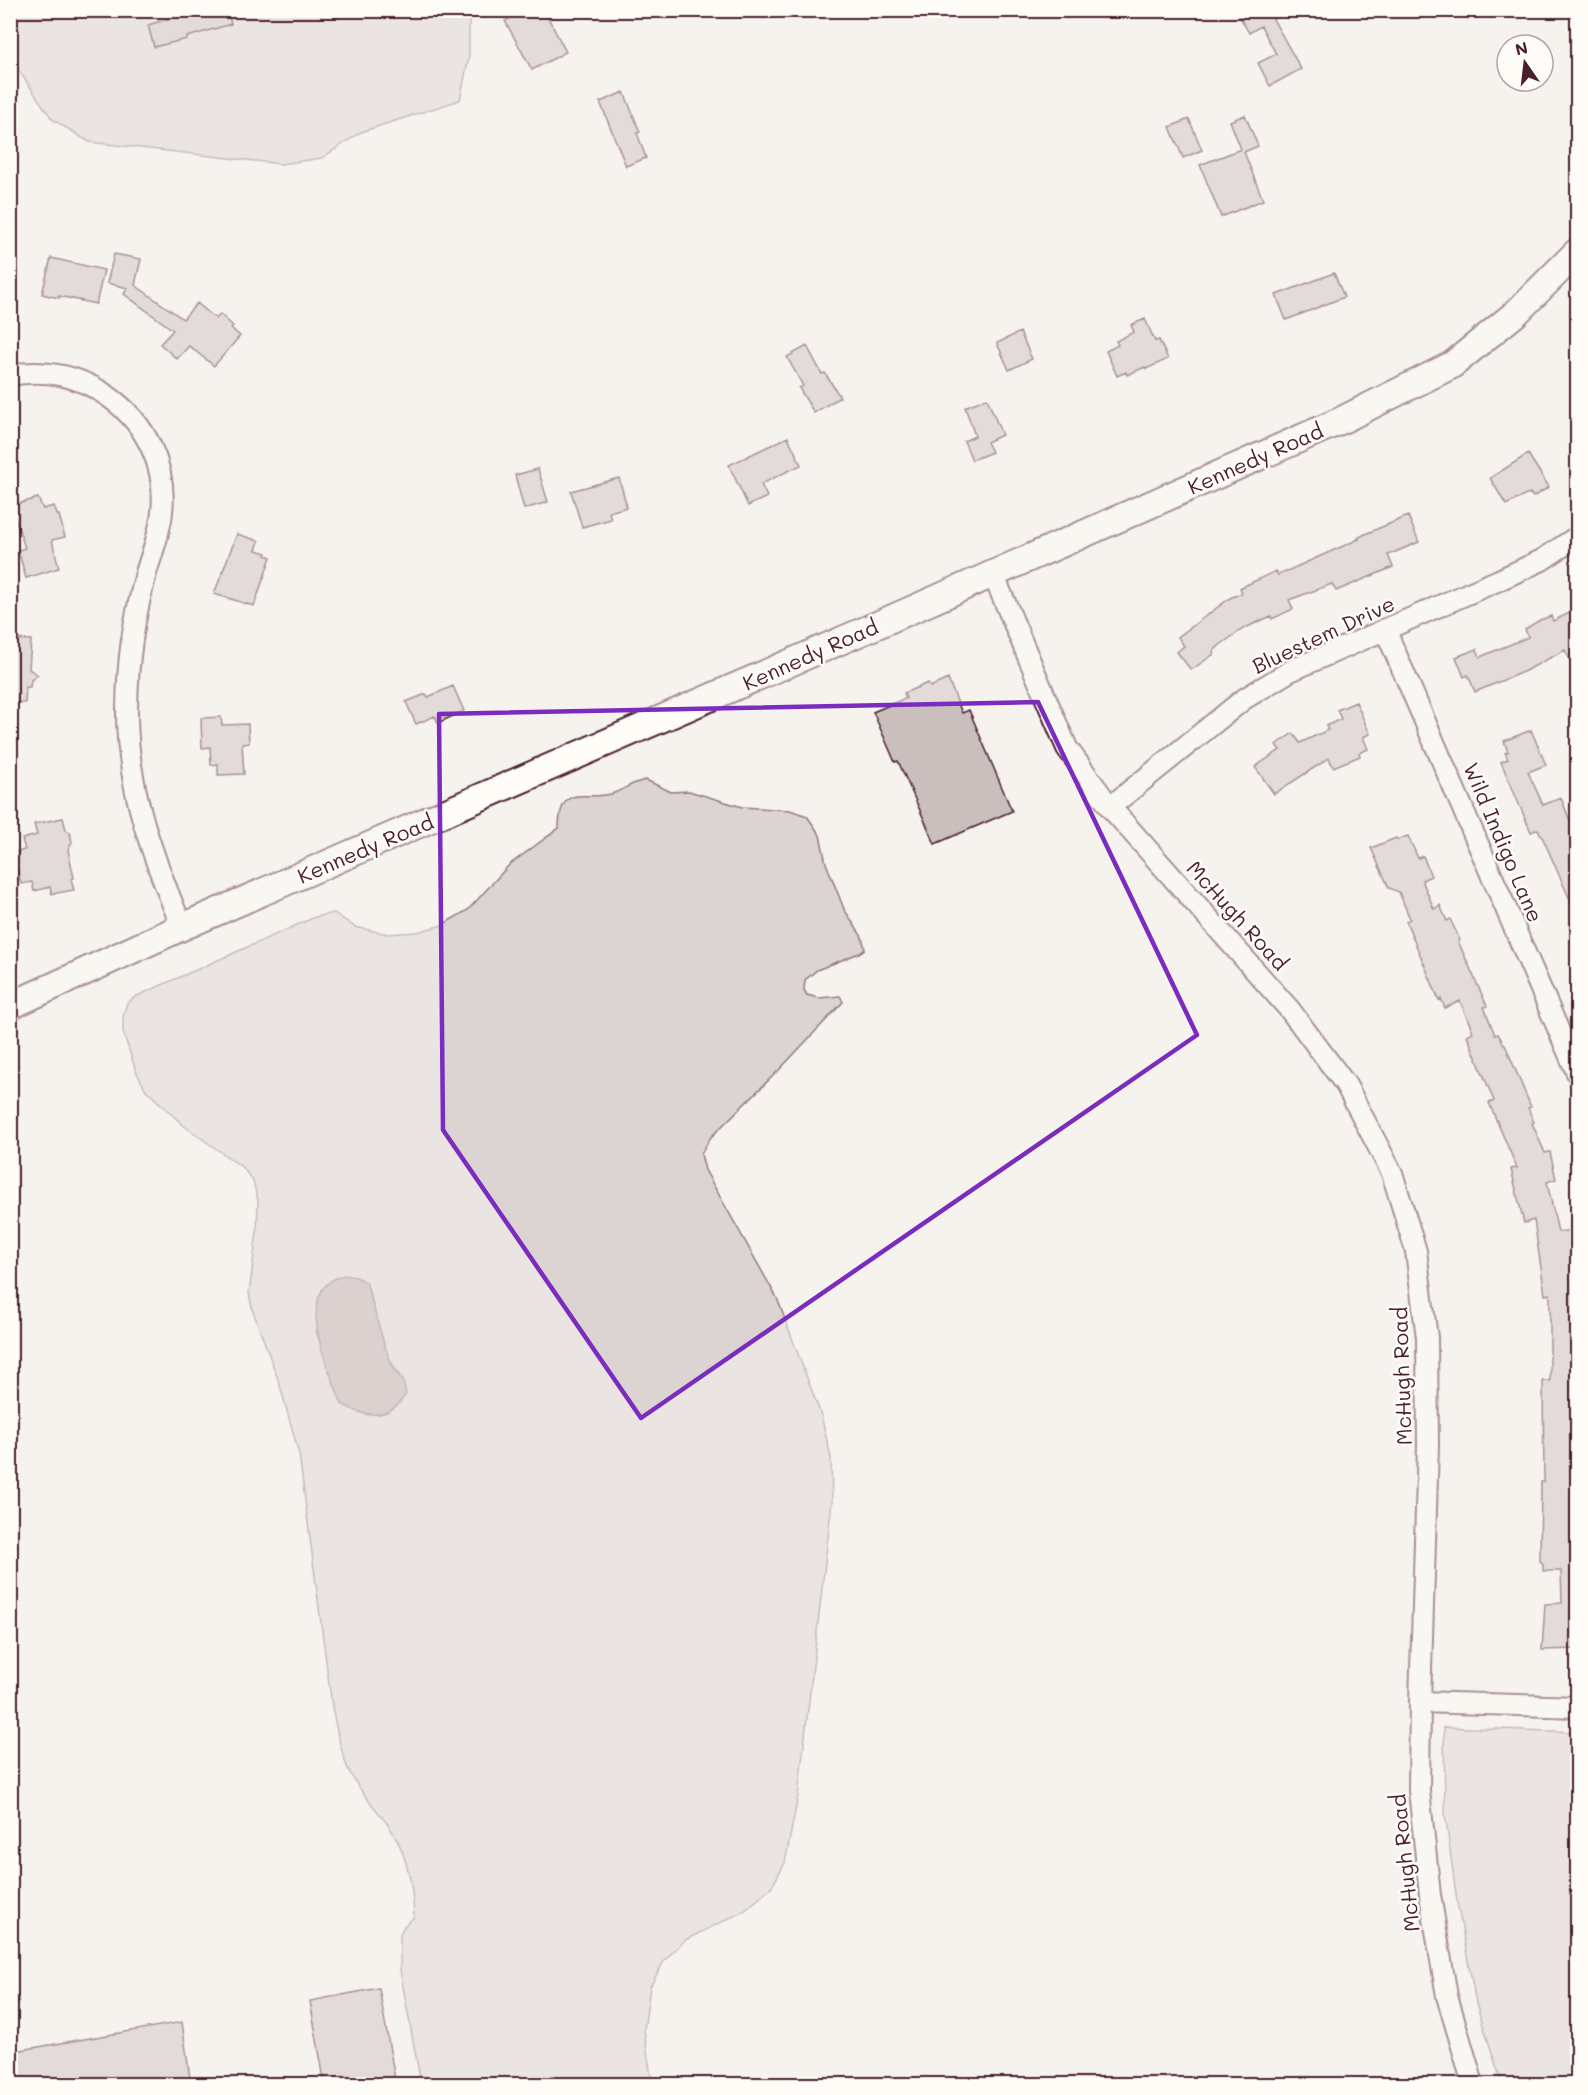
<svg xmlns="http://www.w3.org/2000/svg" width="1588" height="2095" viewBox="0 0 1588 2095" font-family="Mali,sans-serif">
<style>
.green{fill:#dcd4d2;stroke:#937a7e;stroke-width:1.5;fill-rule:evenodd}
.water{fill:#bbabac;stroke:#8e7378;stroke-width:1.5}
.building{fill:#cbbfbe;stroke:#4a1f2b;stroke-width:1.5}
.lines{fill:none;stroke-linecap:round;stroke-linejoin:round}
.minor-casing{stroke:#4a1f2b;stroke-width:24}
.major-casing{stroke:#4a1f2b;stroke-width:30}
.minor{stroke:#fdfcf7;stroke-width:20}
.major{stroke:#fdfcf7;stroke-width:26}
.marked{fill:none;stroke:#7b2cbf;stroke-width:4.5;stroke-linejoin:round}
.labels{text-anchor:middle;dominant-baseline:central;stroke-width:5;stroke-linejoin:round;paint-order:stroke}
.street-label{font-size:21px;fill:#4a1f2b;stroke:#fdfcf7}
</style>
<rect width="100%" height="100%" fill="#f6f3ef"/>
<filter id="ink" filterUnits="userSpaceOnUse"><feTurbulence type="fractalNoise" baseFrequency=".0167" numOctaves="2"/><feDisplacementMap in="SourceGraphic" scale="12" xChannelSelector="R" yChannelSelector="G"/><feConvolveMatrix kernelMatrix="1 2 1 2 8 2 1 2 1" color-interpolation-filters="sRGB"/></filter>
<g filter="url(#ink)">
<path class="green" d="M10 11H469V57L460 100 361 132 322 158 281 164 89 142 52 119 11 59Z
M646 780 671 792 689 791 742 807 790 810 807 816 820 835 826 863 844 909 862 937 865 949 859 953 817 970 805 980 804 990 807 995 819 998 840 996 843 1002 781 1068 711 1137 701 1154 705 1170 777 1298 821 1415 831 1458 832 1502 798 1796 785 1863 771 1888 744 1911 685 1940 664 1961 650 1987 644 2030 652 2084H421L400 1970V1934L404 1926 414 1917C413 1886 407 1851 388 1825 375 1807 358 1790 348 1769 340 1750 336 1727 332 1707L299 1454 279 1382 253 1311 249 1294 257 1231 258 1201 253 1181 243 1168 183 1125 146 1090 136 1071 123 1032V1017L127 1003 135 997 315 917 334 913 355 927 388 934 417 932 442 925 468 910 509 865 559 828C560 782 583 801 611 794 624 790 632 782 646 780ZM366 1282C378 1314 380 1353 403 1380L376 1414 367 1415 342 1404 316 1331Z
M1444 1727 1577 1732V2084H1502L1476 2003 1457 1902 1445 1813Z"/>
<path class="water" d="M344 1275 356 1277 366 1282 385 1347 394 1370 403 1380 406 1394C390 1420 366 1418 342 1404 329 1371 290 1289 344 1275Z"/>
<path class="building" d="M176 10H227L231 24 187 37V39L154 47 148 25 178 16Z
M524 10H544L566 52 532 70 505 21Z
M1236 10H1289L1273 19 1301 69 1270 86 1258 63 1276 54 1261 26 1249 33Z
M624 92 640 132 637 133 646 158 626 166 600 102Z
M1245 115 1258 146 1244 152 1263 200 1221 217 1200 165 1241 149 1230 121Z
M1189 119 1202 150 1183 158 1170 127Z
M114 254 141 259 135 285 183 319 197 303 216 319 220 314 233 326 231 328 240 336 214 366 189 346 177 359 160 344 173 330 124 294 128 288 107 283Z
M51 258 104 270 96 304 59 296V298L42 294Z
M1334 273 1344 297 1286 320 1276 295Z
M1145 319 1155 341 1159 340 1168 359 1146 369 1145 367 1127 375 1126 372 1117 376 1106 351 1118 345 1116 341 1134 332 1131 325Z
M1020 332 1032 359 1009 370 997 343Z
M807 346 822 374 825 373 840 397 814 413 799 388 803 386 787 357Z
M987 398 1002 435 987 442 992 452 972 460 964 441 975 436 965 407Z
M788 437 801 465 761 484 767 497 748 506 729 465Z
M1528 454 1549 487 1533 497 1530 493 1506 505 1490 478Z
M538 469 548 502 524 509 515 475Z
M619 478 627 507 609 512 611 519 582 527 571 491Z
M38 498 43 509 54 506 57 515H59L65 537 52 540 59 568 26 578 18 550 25 548 14 515 16 511 14 505Z
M1408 516 1419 542 1388 555 1393 567 1336 591 1332 584 1289 600 1293 609 1272 619 1271 616 1243 629 1220 645 1213 652 1214 654 1191 670 1177 652 1184 646 1178 637 1230 598 1242 593 1240 588 1276 571 1278 575 1359 539 1358 538 1365 534Z
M237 534 259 541 256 550 267 553 266 555 271 557 254 606 214 594Z
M1578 609V675L1565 650 1525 671 1475 692 1468 675 1464 677 1456 657 1477 649 1480 657 1528 637 1525 629 1540 620 1551 616 1553 621Z
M10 639 31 640 29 669 38 675 31 680 30 687H26L25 703 10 702Z
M948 679 962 713 969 710 1012 811 935 844 898 761 895 762 873 712 906 698 904 693 928 683 930 687Z
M453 686 464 711 438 723 435 716 416 724 406 702 426 694 428 697Z
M1356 702 1370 734 1363 737 1368 749 1359 753 1360 756 1333 767 1329 758 1274 794 1255 767 1280 750 1276 745 1293 733 1300 743 1328 730 1326 726 1341 719 1337 710Z
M221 717 222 725 248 724 249 743 242 744 244 774 218 775V764L211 765 210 747 202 748 201 718Z
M1531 730 1546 765 1528 772 1543 805 1561 798 1578 841V918L1545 843 1538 829 1531 832 1501 762 1508 759 1505 753 1508 752 1504 741Z
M63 818 66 830 70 832 72 842 68 850 74 878 71 879 74 890 52 894 50 887 34 891 32 882 21 884 18 871 14 872 10 853 25 850 22 839 37 835 34 824Z
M1408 836 1418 858 1423 856 1431 876 1422 880 1434 909 1440 905 1447 921 1450 919 1460 940 1458 941 1487 1006 1484 1007 1495 1035 1498 1034 1506 1047 1531 1107 1528 1108 1534 1122 1532 1123 1545 1153 1550 1152 1556 1179 1547 1182 1558 1232 1573 1230 1575 1238 1578 1258 1573 1259V1270L1576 1296 1578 1360H1574L1575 1416 1578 1415V1435H1572V1467H1575L1578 1482V1649L1542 1650 1545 1604 1562 1603 1561 1571H1543V1564L1540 1561 1541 1482H1544L1543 1381H1550V1294L1545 1295 1534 1220 1524 1223 1511 1169 1517 1168 1489 1103 1494 1101 1467 1035 1473 1032 1460 1001 1445 1008 1441 999 1439 1000 1406 921 1410 919 1399 892 1389 888 1371 848 1396 838 1397 840Z
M379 1988 396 2085H325L310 2001Z
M182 2022 191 2085H10V2052Z"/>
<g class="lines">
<defs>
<path id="minor" d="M10 375C47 369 79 375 109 397 146 423 167 467 162 512 160 533 152 553 146 573 142 589 138 606 135 622 129 653 127 686 127 717 128 792 154 860 182 927
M993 574 1067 748 1110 807 1290 1010 1346 1085 1392 1173 1416 1251 1427 1338 1428 1445 1420 1702 1419 1790 1430 1895 1447 1996 1473 2084
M1385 629 1578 1075
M1110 807 1244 699 1290 671 1499 580 1542 560 1578 536
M1420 1702 1578 1707"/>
<path id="major" d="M10 1006 182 927 877 625 1340 421 1452 365 1516 313 1578 251"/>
</defs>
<use href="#minor" class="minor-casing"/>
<use href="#major" class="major-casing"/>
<use href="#minor" class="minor"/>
<use href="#major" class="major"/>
</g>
</g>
<path d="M0 0H1588V2095H0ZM1038 702 1197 1035 641 1418 443 1130 439 714Z" fill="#f6f3ef" fill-opacity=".55" fill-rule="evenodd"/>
<path class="marked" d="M1038 702 1197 1035 641 1418 443 1130 439 714Z"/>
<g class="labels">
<g class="street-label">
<text transform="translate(1255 458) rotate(-24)">Kennedy Road</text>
<text transform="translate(1323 634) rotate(-25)">Bluestem Drive</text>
<text transform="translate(810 654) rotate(-24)">Kennedy Road</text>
<text transform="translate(1504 842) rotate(67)">Wild Indigo Lane</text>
<text transform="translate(365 848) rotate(-23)">Kennedy Road</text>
<text transform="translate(1238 915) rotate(48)">McHugh Road</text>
<text transform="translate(1401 1376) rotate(-92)">McHugh Road</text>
<text transform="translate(1404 1863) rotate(-96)">McHugh Road</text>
</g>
</g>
<rect width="1588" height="2095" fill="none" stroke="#fdfcf7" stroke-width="36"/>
<rect x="18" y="18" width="1552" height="2059" fill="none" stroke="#4a1f2b" stroke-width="2" filter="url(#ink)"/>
<g transform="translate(1525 63) rotate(346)"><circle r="28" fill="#fdfcf7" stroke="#b5a4a5" stroke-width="1.5"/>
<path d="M0-4.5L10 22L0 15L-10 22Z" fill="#4a1f2b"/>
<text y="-9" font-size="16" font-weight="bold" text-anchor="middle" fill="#4a1f2b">N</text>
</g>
</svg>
